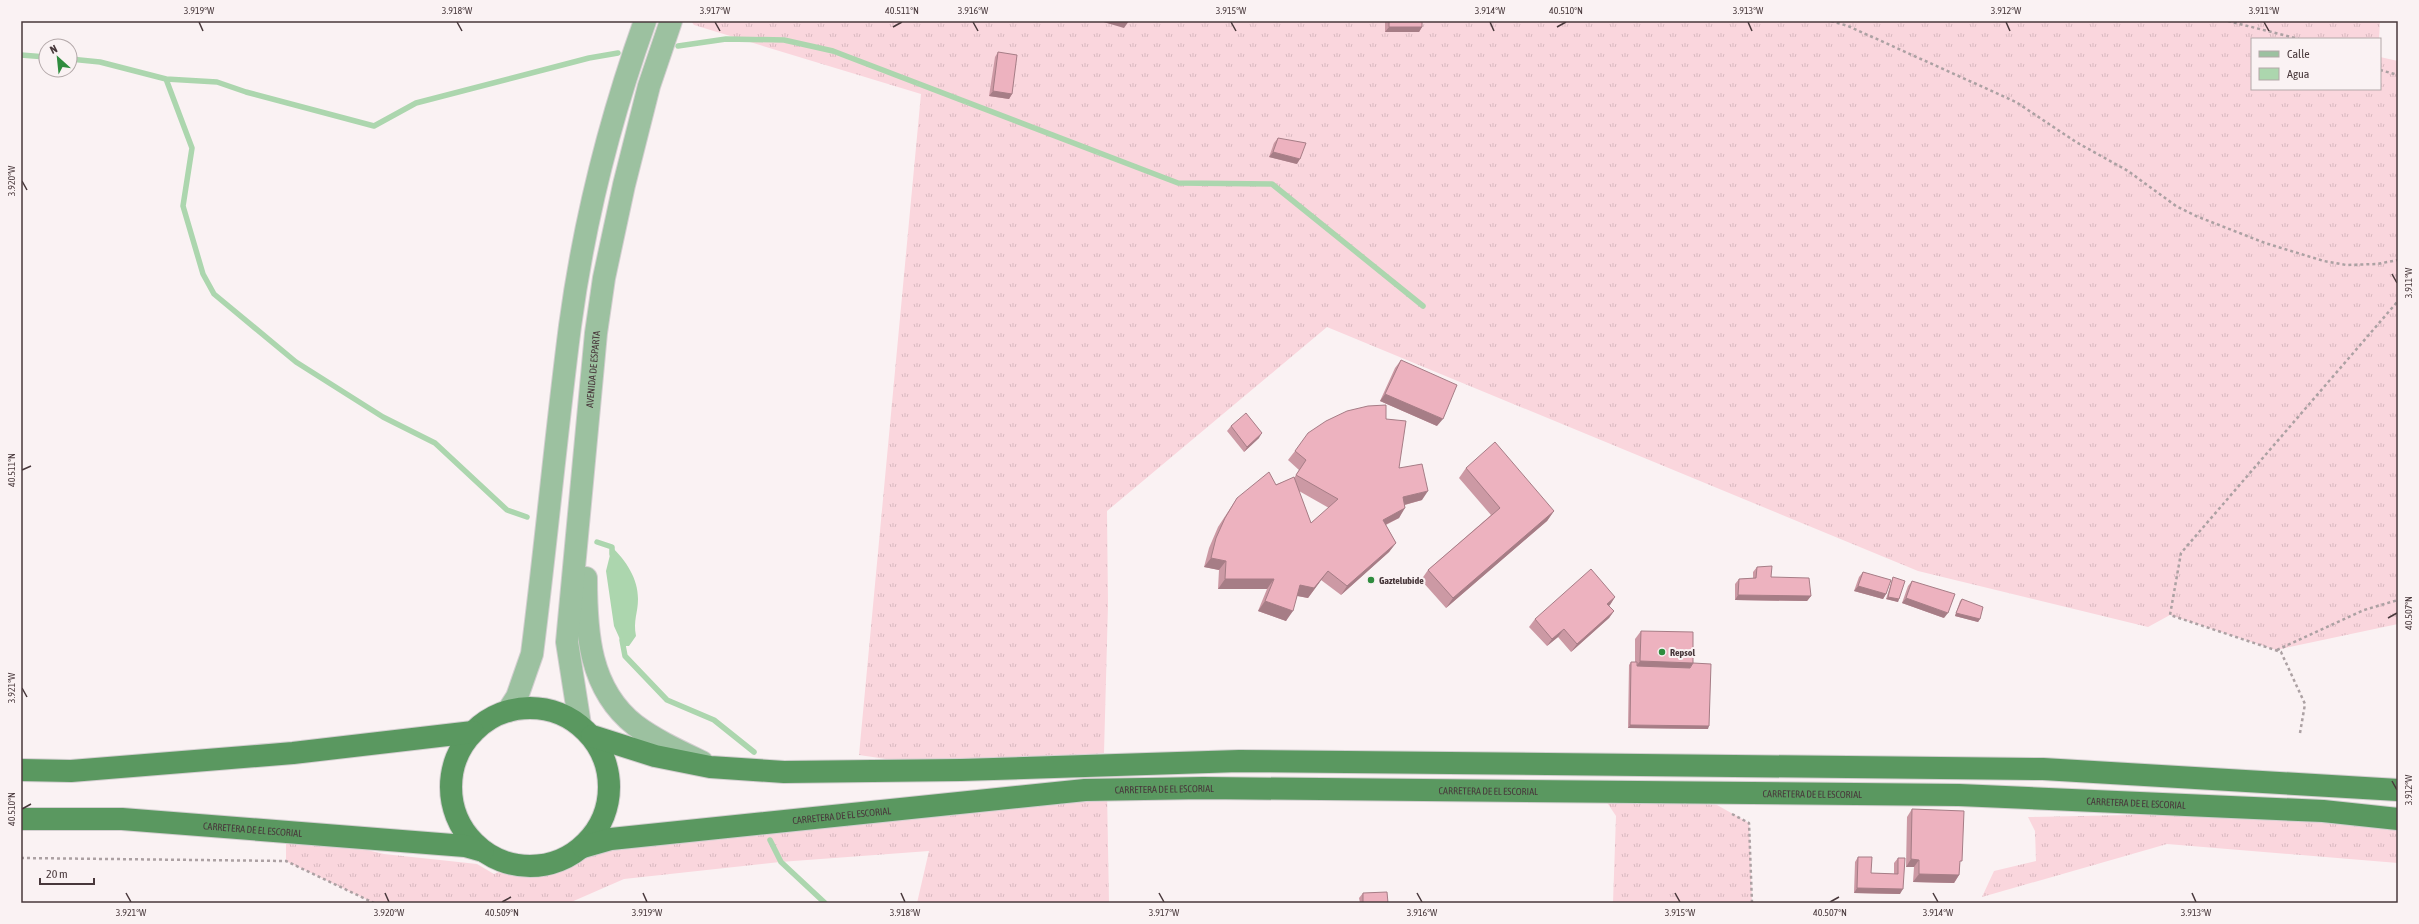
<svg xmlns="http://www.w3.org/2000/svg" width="2419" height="924" viewBox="0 0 2419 924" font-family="'Asap Condensed',sans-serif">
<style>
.grass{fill:url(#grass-tufts)}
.water{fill:#acd6ae}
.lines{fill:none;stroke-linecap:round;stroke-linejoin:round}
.stream{stroke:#acd6ae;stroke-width:5.5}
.major-casing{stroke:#d3cfd0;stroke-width:24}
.highway-casing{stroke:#d3cfd0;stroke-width:24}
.path{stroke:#aca1a3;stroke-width:2.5;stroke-dasharray:3 3;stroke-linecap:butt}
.major{stroke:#9cc1a0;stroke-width:22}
.highway{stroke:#5a9860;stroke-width:22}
.wall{fill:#cc99a4;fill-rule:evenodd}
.shaded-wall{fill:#a67d86}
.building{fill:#edb2bf;stroke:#a67d86}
.ticks{fill:none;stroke:#48383b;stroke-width:1.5}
.poi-dot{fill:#2f8c3e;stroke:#faf2f3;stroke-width:1.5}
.labels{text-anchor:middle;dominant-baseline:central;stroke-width:4;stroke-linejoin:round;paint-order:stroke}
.street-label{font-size:10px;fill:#48383b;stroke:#faf2f3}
.poi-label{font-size:10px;font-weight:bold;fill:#48383b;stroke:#faf2f3;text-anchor:start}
.neatline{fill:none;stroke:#48383b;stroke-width:1.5}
.ticks-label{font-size:10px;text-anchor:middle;fill:#48383b}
</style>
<defs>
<pattern id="grass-tufts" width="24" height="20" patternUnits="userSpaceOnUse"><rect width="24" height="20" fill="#fad6dd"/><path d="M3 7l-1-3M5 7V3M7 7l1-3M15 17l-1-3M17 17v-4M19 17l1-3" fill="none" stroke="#d8b8bf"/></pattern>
</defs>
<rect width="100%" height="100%" fill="#faf2f3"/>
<path class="grass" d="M691 21H2380L2379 39H2252V89H2380V57L2398 61V624L2276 650 2170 615 2148 627 1918 571 1327 327 1107 511 1108 605 1104 753 961 770 859 755 921 94 694 25Z
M1107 790 1109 903H917L929 851 780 862 624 879 569 903H374L286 861V831L384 854 477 864 494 874 514 865 537 866 569 857 583 847Z
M1600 792 1717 805 1749 823 1752 903H1613L1616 816Z
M2323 811 2398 819V863L2167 844 1982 897 1994 871 2036 861 2035 831 2028 817Z"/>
<path class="water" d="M612 547C626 561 638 578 638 599 638 613 633 620 636 636L629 646H623L614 626 606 571Z"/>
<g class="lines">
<path class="stream" d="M678 46 726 39 784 40 833 51 1178 183 1272 184 1423 306
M21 55 46 57
M70 59 100 62 166 79 192 148 183 206 203 274 214 294 296 362 383 417 435 443 507 510 527 517
M166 79 217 82 246 92 374 126 416 103 589 58 618 53
M597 542 612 547V554
M622 640 625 656 667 700 714 720 754 752
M770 840 781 862 825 903"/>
<defs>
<g id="major">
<path d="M586 578C586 632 589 689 635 725 655 740 679 751 702 762"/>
<path d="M508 711 517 697 532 654C546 544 556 435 570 326 584 222 610 119 645 21"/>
<path id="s1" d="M580 725 567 642 596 333 604 278 624 185 649 86 671 21"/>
</g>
<g id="highway">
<circle cx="530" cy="787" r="79"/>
<path d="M592 736 655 756 710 767 784 772 961 770 1239 761 2043 769 2398 790"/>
<path d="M21 770 71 771 293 753 473 732"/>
<path id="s2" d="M21 819H122L465 846 483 851"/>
<path id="s3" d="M583 847 611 839 1085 790 1203 788 1959 795 2323 811 2398 819"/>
</g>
</defs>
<use href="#major" class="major-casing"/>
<use href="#highway" class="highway-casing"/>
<path class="path" d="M1831 21 1848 26 2016 102 2076 142 2128 171 2176 206 2196 216 2265 243 2324 261 2346 265 2377 264 2398 260
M2228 21 2299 39
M2380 70 2398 75
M2277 650 2364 610 2398 600
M2300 733 2305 704 2281 652 2170 615 2181 553 2398 301
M1732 814 1749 823 1752 903
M21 858 286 861 374 903"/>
<use href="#major" class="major"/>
<use href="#highway" class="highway"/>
</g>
<path class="wall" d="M1385 21H1422V27L1419 32H1385Z
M998 52 1012 94 1009 99 989 96 995 57Z
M1278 138 1297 164 1269 157 1274 143Z
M1401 360 1437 426 1380 401 1395 368Z
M1386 419 1399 468 1422 500 1405 505 1399 518 1386 525 1396 543 1389 552 1341 595 1321 580 1308 598 1297 596 1286 621 1258 611 1267 589H1218L1219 570 1204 567 1209 548 1218 527 1237 498 1294 478 1299 470 1288 460 1295 451ZM1299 491 1329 508 1311 523Z
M1231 426 1259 438 1244 452 1227 431Z
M1466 468 1554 511 1547 521 1446 608 1421 580 1428 570 1491 515 1459 478Z
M1757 567 1771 577 1811 596 1807 601 1735 600V584L1739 579 1753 578V572Z
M1863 572 1886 594 1883 599 1854 591 1859 577Z
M1893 577 1899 599 1898 602 1886 599 1892 580Z
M1912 581 1944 618 1902 603 1908 586Z
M1615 597 1609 606 1614 611 1609 618 1571 652 1558 637 1547 646 1529 627 1535 619Z
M1962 599 1980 619 1978 622 1955 616 1960 601Z
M1641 631 1693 663 1708 729 1628 728 1629 665 1631 662H1635V639Z
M1912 809 1960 864 1959 875 1954 883 1913 882 1914 867H1906L1907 817Z
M1858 857 1871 873 1894 874V863L1898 858 1900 894 1854 893 1855 862Z
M1363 893 1388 903H1360L1359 898Z"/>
<path class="shaded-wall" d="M1100 21H1129L1124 28Z
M1389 27H1422L1419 32H1385Z
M993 91 1012 94 1009 99 989 96Z
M1273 152 1300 159 1297 164 1269 157Z
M1385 394 1443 419 1437 426 1380 401Z
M1262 433 1259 438 1244 452 1247 447Z
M1428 491 1422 500 1396 507 1403 497Z
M1405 508 1399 518 1376 529 1383 520Z
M1554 511 1547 521 1446 608 1453 598Z
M1396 543 1389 552 1341 595 1347 586Z
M1211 558 1226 561 1219 570 1204 567Z
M1328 571 1308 598 1293 595 1300 585Z
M1225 579H1274L1267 589H1218Z
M1858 586 1886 594 1883 599 1854 591Z
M1738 595 1811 596 1807 601 1735 600Z
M1615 597 1610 605 1602 611 1607 604Z
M1888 597 1899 599 1898 602 1886 599Z
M1906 598 1948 613 1944 618 1902 603Z
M1265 601 1293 611 1286 621 1258 611Z
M1614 611 1609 618 1571 652 1577 644Z
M1956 613 1980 619 1978 622 1955 616Z
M1564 629 1558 637 1547 646 1552 639Z
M1640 661 1693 663 1688 670 1635 668Z
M1630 725 1709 726 1708 729 1628 728Z
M1911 859 1919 860 1914 867H1906Z
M1919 874 1959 875 1954 883 1913 882Z
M1857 888 1903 889 1900 894 1854 893Z"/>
<path class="building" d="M1389 21H1422V27H1389Z
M998 52 1017 55 1012 94 993 91Z
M1278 138 1306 143 1300 159 1273 152Z
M1401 360 1457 385 1443 419 1385 394Z
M1386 405V419L1406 421 1399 468 1422 464 1428 491 1403 497 1405 508 1383 520 1396 543 1347 586 1328 571 1314 588 1300 585 1293 611 1265 601 1274 579H1225L1226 561 1211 558 1216 538 1225 518 1237 498 1269 472 1276 485 1294 477 1311 523 1338 499 1296 475 1306 460 1295 451 1308 433 1326 421 1347 411 1368 406Z
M1246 413 1262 433 1247 447 1231 426Z
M1495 442 1554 511 1453 598 1428 570 1500 508 1466 468Z
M1772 566 1771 577 1809 578 1811 596 1738 595 1739 579 1756 578 1757 567Z
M1591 569 1615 597 1607 604 1614 611 1577 644 1564 629 1552 639 1535 619Z
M1863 572 1891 580 1886 594 1858 586Z
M1893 577 1905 581 1899 599 1888 597Z
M1912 581 1955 594 1948 613 1906 598Z
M1962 599 1983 607 1980 619 1956 613Z
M1641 631 1693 632V663L1640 661Z
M1631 662H1637V666L1690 668 1693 663 1711 664 1709 726 1630 725Z
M1912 809 1964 811 1962 861H1960L1959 875 1919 874V860L1911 859Z
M1858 857H1872L1871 873 1898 874V858H1905L1903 889 1857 888Z
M1387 892 1388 903H1363V893Z"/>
<path class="ticks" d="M199 22 203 31M457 22 462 31M715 22 720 31M973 22 978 31M1231 22 1236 31M1490 22 1494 31M1748 22 1752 31M2006 22 2010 31M2264 22 2269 31M893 27 902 22M1557 27 1566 22M22 181 27 190M2392 274 2397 283M22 470 31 466M2388 618 2397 613M22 688 27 697M2392 781 2397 790M22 809 31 804M126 893 131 902M385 893 389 902M643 893 647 902M901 893 905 902M1159 893 1164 902M1417 893 1422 902M1675 893 1680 902M1933 893 1938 902M2192 893 2196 902M502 902 511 897M1830 902 1839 897"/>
<g class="poi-dot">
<circle cx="1371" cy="580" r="4"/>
<circle cx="1662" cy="652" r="4"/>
</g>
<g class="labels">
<g class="street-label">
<text stroke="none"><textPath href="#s1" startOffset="358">AVENIDA DE ESPARTA</textPath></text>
<text stroke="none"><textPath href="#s3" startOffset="585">CARRETERA DE EL ESCORIAL</textPath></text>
<text stroke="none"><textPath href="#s3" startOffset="909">CARRETERA DE EL ESCORIAL</textPath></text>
<text stroke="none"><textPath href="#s3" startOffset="1233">CARRETERA DE EL ESCORIAL</textPath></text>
<text stroke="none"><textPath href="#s3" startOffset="1557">CARRETERA DE EL ESCORIAL</textPath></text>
<text stroke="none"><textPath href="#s3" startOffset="261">CARRETERA DE EL ESCORIAL</textPath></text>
<text stroke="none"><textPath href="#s2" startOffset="232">CARRETERA DE EL ESCORIAL</textPath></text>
</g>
<g class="poi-label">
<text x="1379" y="580">Gaztelubide</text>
<text x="1670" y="652">Repsol</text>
</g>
</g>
<rect width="2419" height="924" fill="none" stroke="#faf2f3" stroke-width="44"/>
<rect x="2251" y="38" width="130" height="52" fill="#faf2f3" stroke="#b3a8a9"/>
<rect x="2259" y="51" width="20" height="6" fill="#9cc1a0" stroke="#b3a8a9"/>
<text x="2287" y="58" font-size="12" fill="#48383b">Calle</text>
<rect x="2259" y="68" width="20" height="12" fill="#acd6ae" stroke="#b3a8a9"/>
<text x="2287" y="78" font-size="12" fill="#48383b">Agua</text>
<g transform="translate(58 58) rotate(333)"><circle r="19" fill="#faf2f3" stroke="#b3a8a9"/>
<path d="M0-3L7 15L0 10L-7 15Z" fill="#2f8c3e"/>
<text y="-6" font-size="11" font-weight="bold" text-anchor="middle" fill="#48383b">N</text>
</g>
<path d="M40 878v6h54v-6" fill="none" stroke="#48383b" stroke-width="2"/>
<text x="46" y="878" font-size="12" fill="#48383b" stroke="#faf2f3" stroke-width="3" paint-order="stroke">20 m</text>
<rect x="22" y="22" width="2375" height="880" class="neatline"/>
<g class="ticks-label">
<text x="199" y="14">3.919°W</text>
<text x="457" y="14">3.918°W</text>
<text x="715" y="14">3.917°W</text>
<text x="902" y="14">40.511°N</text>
<text x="973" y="14">3.916°W</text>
<text x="1231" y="14">3.915°W</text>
<text x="1490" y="14">3.914°W</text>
<text x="1566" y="14">40.510°N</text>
<text x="1748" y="14">3.913°W</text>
<text x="2006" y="14">3.912°W</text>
<text x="2264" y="14">3.911°W</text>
<text transform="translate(11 181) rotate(-90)" y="4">3.920°W</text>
<text transform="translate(2408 283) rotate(-90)" y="4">3.911°W</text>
<text transform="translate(11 470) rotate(-90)" y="4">40.511°N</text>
<text transform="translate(2408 613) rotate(-90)" y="4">40.507°N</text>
<text transform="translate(11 688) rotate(-90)" y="4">3.921°W</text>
<text transform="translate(2408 790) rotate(-90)" y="4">3.912°W</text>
<text transform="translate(11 809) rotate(-90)" y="4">40.510°N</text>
<text x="131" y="916">3.921°W</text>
<text x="389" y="916">3.920°W</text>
<text x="502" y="916">40.509°N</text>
<text x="647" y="916">3.919°W</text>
<text x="905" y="916">3.918°W</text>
<text x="1164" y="916">3.917°W</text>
<text x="1422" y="916">3.916°W</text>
<text x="1680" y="916">3.915°W</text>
<text x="1830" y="916">40.507°N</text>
<text x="1938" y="916">3.914°W</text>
<text x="2196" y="916">3.913°W</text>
</g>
</svg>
